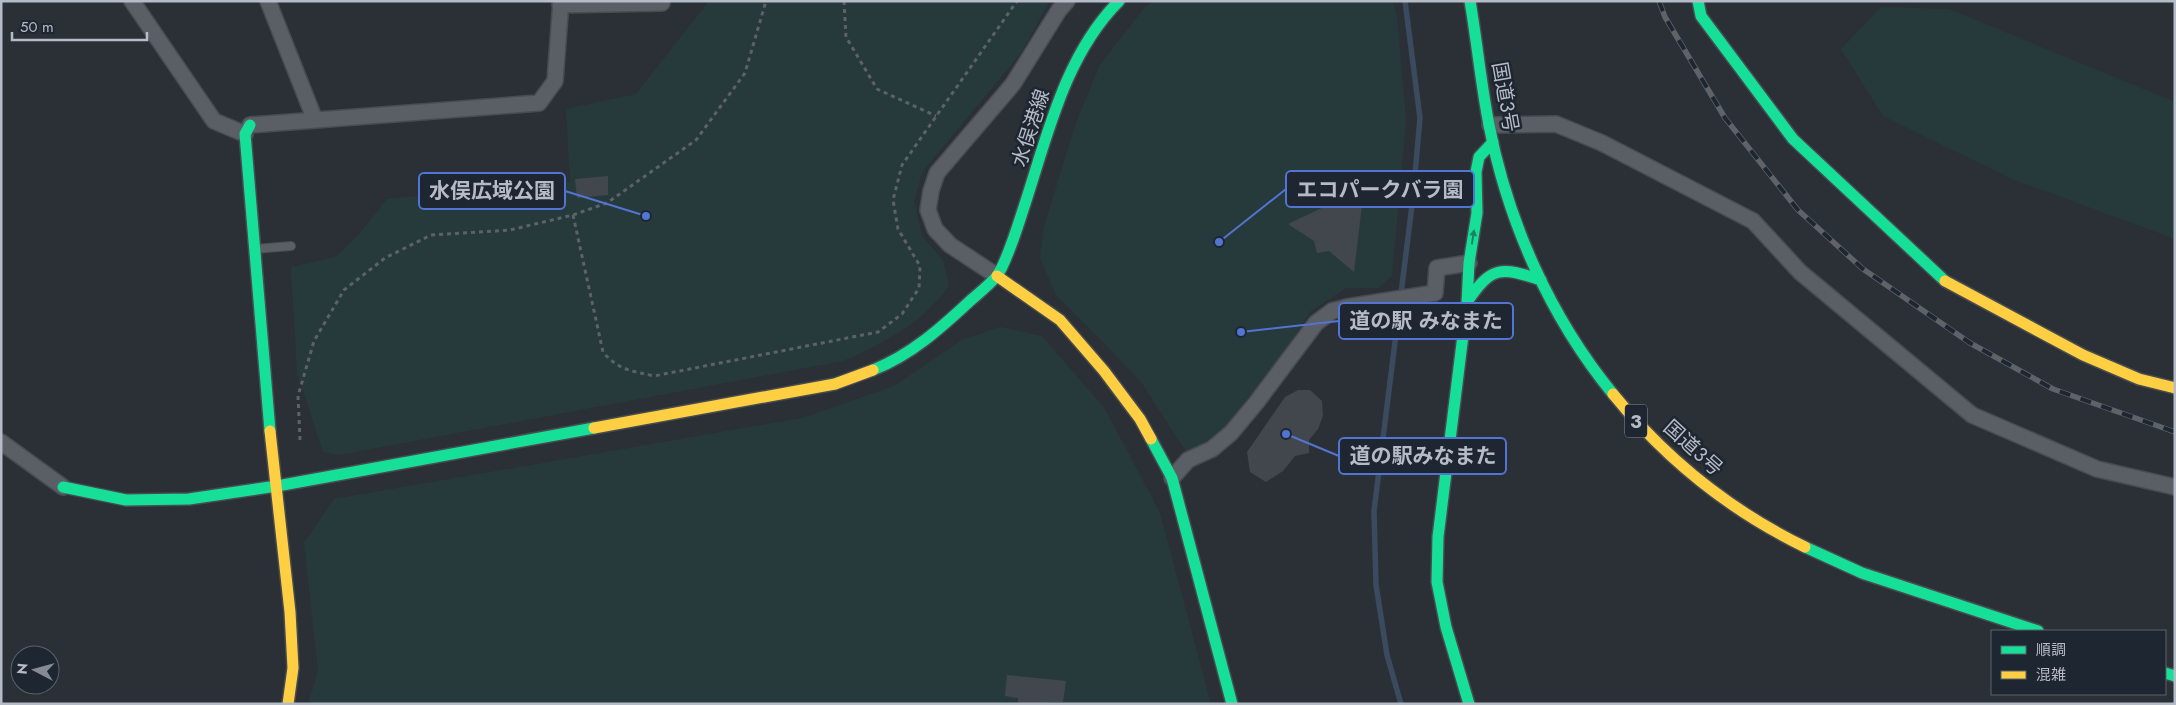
<svg xmlns="http://www.w3.org/2000/svg" width="2176" height="705" viewBox="0 0 2176 705" font-family="Jost,'Noto Sans JP',sans-serif">
<style>
.green{fill:#273a3b}
.lines{fill:none;stroke-linecap:round;stroke-linejoin:round}
.stream{stroke:#3a4b5f;stroke-width:5.5}
.building{fill:#42474d}
.lane-casing{stroke:#484c51;stroke-width:10}
.street-casing{stroke:#484c51;stroke-width:18}
.fast-casing{stroke:#484c51;stroke-width:14}
.slow-casing{stroke:#484c51;stroke-width:14}
.path{stroke:#5d6268;stroke-width:3;stroke-dasharray:4 4;stroke-linecap:butt}
.lane{stroke:#5a5e65;stroke-width:8}
.street{stroke:#5a5e65;stroke-width:15}
.fast{stroke:#16e098;stroke-width:11}
.slow{stroke:#ffcf43;stroke-width:11}
.rail-casing{stroke:#5f6268;stroke-width:5.5}
.rail{stroke:#1e2631;stroke-width:4;stroke-dasharray:11;stroke-linecap:butt}
.oneway{fill:#1a8364}
.labels{text-anchor:middle;dominant-baseline:central;stroke-width:5;stroke-linejoin:round;paint-order:stroke}
.shield{fill:#1e2631;stroke:#888f9a;stroke-width:1}
.shield-label{font-size:19px;font-weight:bold;fill:#b5bcc7}
.street-label{font-size:20px;fill:#b5bcc7;stroke:#1e2631}
.leader{fill:none;stroke:#5274d2;stroke-width:2}
.callout-dot{fill:#5274d2;stroke:#1e2631;stroke-width:2}
.callout{fill:#1e2631;stroke:#5274d2;stroke-width:2}
.callout-label{font-size:21px;text-anchor:middle;font-weight:bold;fill:#b5bcc7}
</style>
<rect width="100%" height="100%" fill="#2a3036"/>
<path class="green" d="M709 1H1050L1021 53 923 171 914 201 922 236 943 260 949 286C921 324 885 342 843 361L339 455 323 452 297 372 291 267 336 257 361 232 387 199 570 182 566 109 636 94Z
M1154 1H1393L1397 17 1406 120 1392 276 1378 288H1346L1310 312 1284 352 1221 432 1187 453 1139 379 1056 295 1040 258 1044 226 1076 123 1100 65 1144 8Z
M1881 7 1949 9 2175 102V239L2012 179 1883 116 1841 49Z
M1000 327 1042 336 1105 409 1160 513 1211 704H308L318 671 304 543 334 499 802 418 894 386 962 340Z"/>
<g class="lines">
<path class="stream" d="M1401 704 1387 655 1376 585 1374 511 1413 197 1420 118 1405 1"/>
</g>
<path class="building" d="M608 176V195L577 198 575 179Z
M1364 188 1354 272 1329 251 1317 253 1314 241 1288 224Z
M1298 390H1310L1322 401 1323 416 1318 429 1309 440V453L1295 456 1283 471 1266 482 1250 472 1247 452 1285 397Z
M1007 675 1066 681 1063 702 1018 704V698L1005 696Z"/>
<g class="lines">
<defs>
<path id="lane" d="M255 249 291 246"/>
<path id="street" d="M132 1 214 121 245 134
M268 1 315 120
M560 5 662 3V1
M250 125 539 103 555 81 561 1
M1490 125 1556 124 1602 143 1753 221 1800 272 1972 415 2097 469 2175 487
M997 276 950 245 935 229 928 210 931 191 937 173 1013 84 1059 10 1067 1
M1 442 63 487
M1172 478 1188 460 1212 449 1231 433 1256 403 1316 323 1332 311 1347 307 1435 293 1437 268 1469 263"/>
<path id="fast" d="M1470 1C1477 42 1481 84 1489 125 1508 222 1550 317 1613 394
M1698 1 1701 16 1793 139 1945 281
M250 125 245 134 270 431
M1467 302C1492 265 1501 267 1541 280
M873 370C911 355 941 328 971 300 979 293 989 285 996 277 1006 265 1018 225 1023 210 1047 138 1064 56 1119 1
M1151 439 1172 478 1232 704
M63 487 126 500 189 499 277 486 594 428
M1805 547 1862 573 2038 631
M2165 673 2175 676
M1469 704 1446 627 1437 582 1438 537 1467 303 1469 263 1477 213 1476 172 1479 157 1493 142"/>
<path id="slow" d="M997 276 1060 320 1104 371 1140 419 1151 439
M1945 281 2083 355 2139 379 2175 388
M1613 394C1665 458 1731 511 1805 547
M594 428 835 384 873 370
M270 431 290 612 293 668 288 704"/>
</defs>
<use href="#lane" class="lane-casing"/>
<use href="#street" class="street-casing"/>
<use href="#fast" class="fast-casing"/>
<use href="#slow" class="slow-casing"/>
<path class="path" d="M844 1 846 37 877 89 936 116
M573 215 603 352C618 370 632 371 654 376L878 332 902 314 919 288 920 266 898 229 893 200 902 165 1017 1
M300 440 298 396 314 341 344 290 385 258 431 235 510 230 573 215 607 203 696 140 745 73 766 1"/>
<use href="#lane" class="lane"/>
<use href="#street" class="street"/>
<use href="#fast" class="fast"/>
<use href="#slow" class="slow"/>
<defs>
<path id="rail" d="M1659 1 1665 17 1725 118 1798 210 1863 269 1970 343 2053 389 2175 432"/>
</defs>
<use href="#rail" class="rail-casing"/>
<use href="#rail" class="rail"/>
</g>
<defs><path id="oneway-solid" d="M-6-.8H1V-3.2L6.5 0L1 3.2V.8H-6Z" transform="scale(1.25)"/></defs>
<use class="oneway" href="#oneway-solid" transform="translate(1473 237) rotate(-81)"/>
<g class="labels">
<rect class="shield" x="1625" y="404.5" width="22" height="33" rx="4"/>
<g class="shield-label">
<text x="1636" y="421">3</text>
</g>
<g class="street-label">
<text transform="translate(1505 97) rotate(80)">国道3号</text>
<text transform="translate(1031 128) rotate(-72)">水俣港線</text>
<text transform="translate(1693 448) rotate(42)">国道3号</text>
</g>
</g>
<path class="leader" d="M1219 242L1286 189M646 216L565 191M1241 332L1339 321M1286 434L1339 456"/>
<g class="callout-dot">
<circle cx="1219" cy="242" r="5"/>
<circle cx="646" cy="216" r="5"/>
<circle cx="1241" cy="332" r="5"/>
<circle cx="1286" cy="434" r="5"/>
</g>
<g class="callout">
<rect x="1286" y="171" width="188" height="36" rx="5"/>
<rect x="419" y="173" width="146" height="36" rx="5"/>
<rect x="1339" y="303" width="174" height="36" rx="5"/>
<rect x="1339" y="438" width="167" height="36" rx="5"/>
</g>
<g class="callout-label">
<text x="1380" y="197">エコパークバラ園</text>
<text x="492" y="198">水俣広域公園</text>
<text x="1426" y="328">道の駅 みなまた</text>
<text x="1423" y="463">道の駅みなまた</text>
</g>
<rect width="2176" height="705" fill="none" stroke="#b5bcc7" stroke-width="5"/>
<rect x="1991" y="630" width="175" height="65" fill="#1e2631" stroke="#5a626d"/>
<rect x="2001" y="646" width="25" height="8" fill="#16e098" stroke="#5a626d"/>
<text x="2036" y="655" font-size="15" fill="#b5bcc7">順調</text>
<rect x="2001" y="671" width="25" height="8" fill="#ffcf43" stroke="#5a626d"/>
<text x="2036" y="680" font-size="15" fill="#b5bcc7">混雑</text>
<g transform="translate(35 670) rotate(276)"><circle r="24" fill="#1e2631" stroke="#5a626d"/>
<path d="M0-4L9 19L0 12L-9 19Z" fill="#848b94"/>
<text y="-8" font-size="14" font-weight="bold" text-anchor="middle" fill="#b5bcc7">N</text>
</g>
<path d="M12 32v8h135v-8" fill="none" stroke="#b5bcc7" stroke-width="2.5"/>
<text x="20" y="32" font-size="15" fill="#b5bcc7" stroke="#1e2631" stroke-width="4" paint-order="stroke">50 m</text>
</svg>
